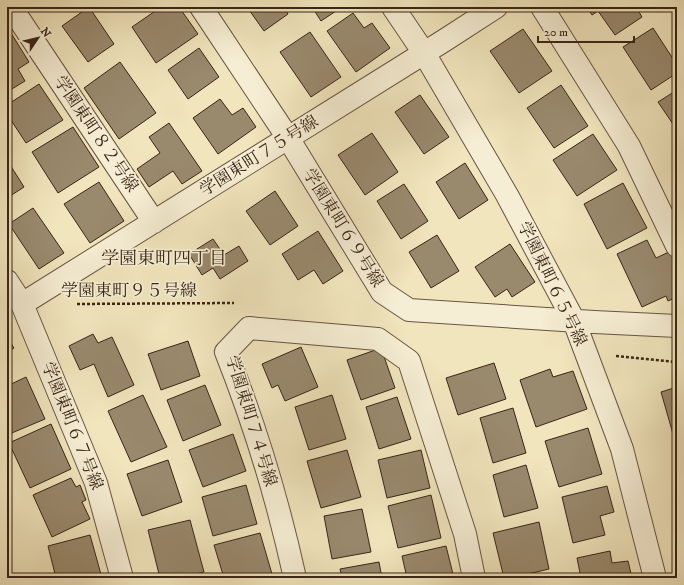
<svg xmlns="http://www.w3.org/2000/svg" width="684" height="585" viewBox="0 0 684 585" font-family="'IM FELL DW Pica','Noto Serif JP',serif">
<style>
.building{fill:#99896d;stroke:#392517}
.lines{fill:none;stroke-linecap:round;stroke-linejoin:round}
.minor-casing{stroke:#675540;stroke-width:24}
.path{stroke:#392517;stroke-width:2.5;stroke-dasharray:3 2;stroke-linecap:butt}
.minor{stroke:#f6eed4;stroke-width:22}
.labels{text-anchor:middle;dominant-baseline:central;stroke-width:3.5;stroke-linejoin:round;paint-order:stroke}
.street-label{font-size:17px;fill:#392517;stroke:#f6eed4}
.neighbourhood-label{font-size:18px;fill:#392517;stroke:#f6eed4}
</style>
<rect width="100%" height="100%" fill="#f1e5bd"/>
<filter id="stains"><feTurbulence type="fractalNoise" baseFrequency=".005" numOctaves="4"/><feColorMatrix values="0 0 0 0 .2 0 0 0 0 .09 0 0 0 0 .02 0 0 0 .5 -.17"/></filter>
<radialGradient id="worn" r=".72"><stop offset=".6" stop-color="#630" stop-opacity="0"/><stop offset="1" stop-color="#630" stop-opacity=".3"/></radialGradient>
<path class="building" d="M89 7 114 44 88 62 62 26Z
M161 7H179L198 34 156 63 132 27Z
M247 7H284L288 14 264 31Z
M312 7H342L321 21Z
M587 7H636L642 17 615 35 598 11 592 15Z
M353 13 364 28 372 23 390 48 356 72 327 31Z
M653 28 677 65V73L651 90 623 47Z
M523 29 552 71 519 93 490 51Z
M310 32 341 77 311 97 280 52Z
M11 33 29 62 18 69 25 81 7 92V36Z
M199 48 219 77 188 99 168 70Z
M120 62 156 113 119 139 84 88Z
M39 84 63 120 26 143 7 114V105Z
M561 85 588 126 554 148 527 108Z
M677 90V130L658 102Z
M420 95 449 137 424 154 395 112Z
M220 99 232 115 243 108 256 127 218 154 193 118Z
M169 123 202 171 182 184 173 171 149 187 137 169 160 153 149 137Z
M73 127 99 167 58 193 32 152Z
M372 133 398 172 365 195 338 155Z
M593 134 617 170 577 196 553 160Z
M7 160 24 187 7 198Z
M465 163 488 200 459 219 436 182Z
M99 182 124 221 90 243 64 204Z
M623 183 647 228 607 249 584 204Z
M404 184 428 221 401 239 377 201Z
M275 191 298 226 270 245 246 211Z
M33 208 64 253 39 269 9 224Z
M318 231 343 271 323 284 314 270 298 280 282 254Z
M437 235 459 271 431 288 409 252Z
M213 239 224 255 239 246 248 261 220 279 213 268 202 275 189 254Z
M647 240 656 258 671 251 677 264V297L668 301 666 296 642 307 617 254Z
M510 244 535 282 512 297 507 289 495 297 475 267Z
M93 334 98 343 112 337 134 385 108 397 94 364 80 370 69 346Z
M7 337 14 348 7 352Z
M188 341 200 376 161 390 148 354Z
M301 347 318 387 285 401 278 385 272 388 262 364Z
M381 348 395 388 361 400 347 360Z
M494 363 506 399 458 415 446 378Z
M550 369 553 377 573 371 587 409 536 427 520 380Z
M26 377 45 419 7 435V386Z
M205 385 221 425 183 441 167 400Z
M677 387V433L673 434 661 392Z
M143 395 167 447 131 462 108 411Z
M332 395 346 439 309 450 295 407Z
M397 397 411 439 379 449 366 407Z
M513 408 526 453 493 463 480 418Z
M51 424 71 469 30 488 9 443Z
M588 428 602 474 559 487 545 441Z
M233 434 246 471 203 487 189 450Z
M347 450 361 497 321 508 307 461Z
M421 450 430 488 387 498 378 460Z
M168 460 182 502 142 516 127 474Z
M526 465 538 508 504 517 493 475Z
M71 478 76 487 80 485 86 500 82 502 90 519 52 537 33 495Z
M246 485 257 524 213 536 202 497Z
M607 486 614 512 600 516 605 535 573 543 562 497Z
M431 495 441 538 398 548 388 506Z
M362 509 371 552 332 559 324 516Z
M190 520 204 572 180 578H160L148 530Z
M539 522 549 569 511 578H504L493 533Z
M260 533 272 574 257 578H224L214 545Z
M90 535 102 578H56L48 546Z
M446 546 453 574 439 578H407L402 556Z
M610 551 612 563 628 561 632 578H581L577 558Z
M379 562 382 578H342L340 569Z"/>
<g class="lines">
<defs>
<path id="minor" d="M11 7 154 222
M201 7 288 138 382 292 409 310 594 322 677 326
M393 7 424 53 507 195 574 321 622 449 655 578
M542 7 629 146 677 246
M7 281 22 304 96 483 122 578
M22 304 445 40 496 7
M295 578C278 501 255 425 226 352L249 328 378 339 409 361 465 534 474 578"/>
</defs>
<use href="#minor" class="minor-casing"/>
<path class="path" d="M77 304 234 303
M616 356 677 362"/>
<use href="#minor" class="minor"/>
</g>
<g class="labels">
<g class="street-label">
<text transform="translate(96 134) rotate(56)">学園東町８２号線</text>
<text transform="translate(259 156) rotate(-32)">学園東町７５号線</text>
<text transform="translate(343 228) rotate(58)">学園東町６９号線</text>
<text transform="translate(552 284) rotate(64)">学園東町６５号線</text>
<text x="129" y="291">学園東町９５号線</text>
<text transform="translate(251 421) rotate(73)">学園東町７４号線</text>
<text transform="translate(72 426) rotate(68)">学園東町６７号線</text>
</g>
<g class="neighbourhood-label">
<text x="164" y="259">学園東町四丁目</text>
</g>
</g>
<rect width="684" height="585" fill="none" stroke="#f1e5bd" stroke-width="24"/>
<rect x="8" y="8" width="668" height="569" fill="none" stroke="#392517" stroke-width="2"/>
<rect x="12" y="12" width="660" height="561" fill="none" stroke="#392517"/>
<g transform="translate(38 38) rotate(55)" stroke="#f6eed4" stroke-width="3" paint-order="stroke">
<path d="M0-3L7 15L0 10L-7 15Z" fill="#392517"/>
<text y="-6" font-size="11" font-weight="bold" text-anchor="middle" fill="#392517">N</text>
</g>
<path d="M538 36v6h96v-6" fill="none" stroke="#392517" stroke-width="2"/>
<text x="544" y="36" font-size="12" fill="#392517" stroke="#f6eed4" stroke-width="3" paint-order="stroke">20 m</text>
<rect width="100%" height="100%" filter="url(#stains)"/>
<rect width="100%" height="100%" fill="url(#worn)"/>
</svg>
